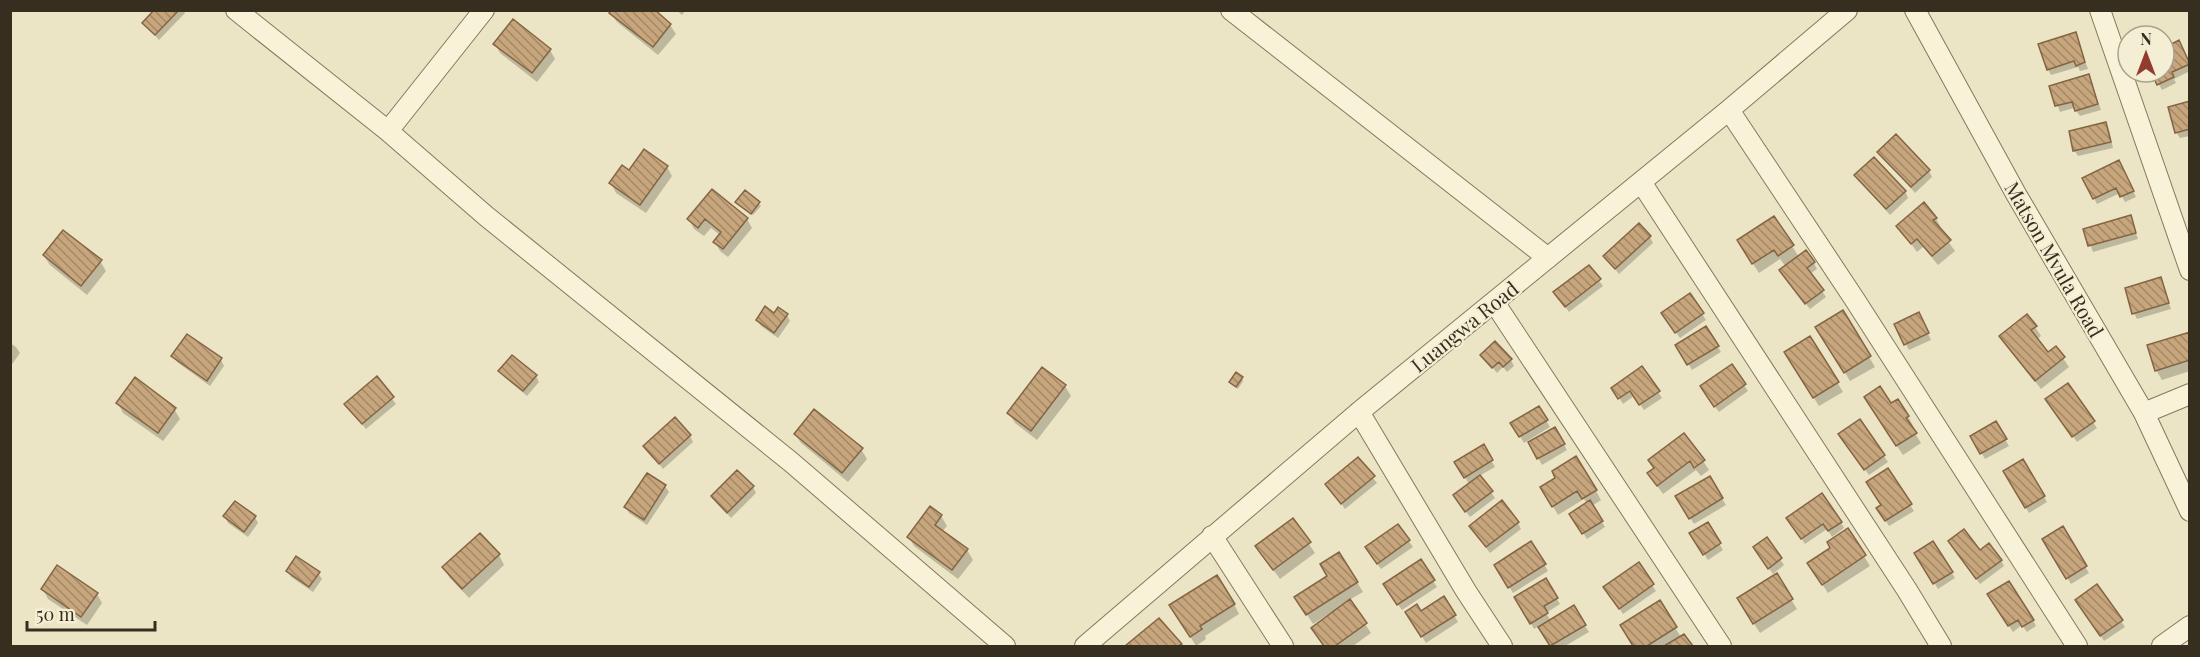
<svg xmlns="http://www.w3.org/2000/svg" width="2200" height="657" viewBox="0 0 2200 657" font-family="'Playfair Display',serif">
<style>
.shadow{fill:#0003}
.building{fill:url(#building-back-hatch);stroke:#846543;stroke-width:1.5}
.lines{fill:none;stroke-linecap:round;stroke-linejoin:round}
.minor-casing{stroke:#86785c;stroke-width:22}
.minor{stroke:#f7f2d8;stroke-width:20}
.labels{text-anchor:middle;dominant-baseline:central;stroke-width:4.5;stroke-linejoin:round;paint-order:stroke}
.street-label{font-size:20px;fill:#362e1f;stroke:#f4efd4}
</style>
<defs>
<pattern id="building-back-hatch" width="6" height="6" patternUnits="userSpaceOnUse" patternTransform="scale(1.5)"><rect width="6" height="6" fill="#c8a67d"/><path d="M-1 5l2 2M0 0l6 6M5-1l2 2" fill="none" stroke="#a38866"/></pattern>
</defs>
<rect width="100%" height="100%" fill="#ece5c5"/>
<path class="shadow" d="M156 10H183L185 13 159 40 144 23Z
M676 10H686L682 15Z
M611 13 670 25 676 34 658 55 617 22Z
M2075 34 2088 69 2080 71 2078 67 2051 75 2048 69Z
M2179 42 2190 63V71L2174 79 2176 83 2162 90 2152 72H2164V50Z
M495 44 550 50 555 59 537 82 500 53Z
M2089 76 2101 110 2080 116 2074 108 2060 112 2051 87Z
M2190 103V136L2180 138 2176 132Z
M2106 124 2109 130 2113 148 2078 156 2074 150Z
M1879 152 1929 171 1932 177 1915 193Z
M667 167 672 176 646 213 616 193 611 183 629 172Z
M2122 168 2136 197 2125 202 2120 193 2097 204 2094 198Z
M1856 176 1905 191 1908 198 1890 215Z
M712 191 747 219 752 228 728 257 720 251 715 242 720 235 711 228 704 236 694 229 689 219Z
M745 192 761 206 753 215 737 203Z
M2130 217 2138 239 2093 252 2085 230Z
M1774 218 1799 257 1814 263 1817 269 1810 274 1826 297 1810 309 1784 276 1786 267 1780 259 1759 273 1744 250Z
M1936 218 1941 228 1939 229 1955 251 1938 265 1923 247 1917 252 1898 226Z
M1650 237 1653 243 1619 274 1605 256Z
M44 256 100 261 106 271 87 295 50 265Z
M1589 267 1603 286 1569 312 1559 298Z
M2160 279 2171 309 2137 319 2134 313Z
M1690 295 1706 320 1680 338 1667 320Z
M1842 312 1875 367 1850 381 1818 327Z
M775 315H787L790 321 778 338 761 326 757 320Z
M1922 320 1931 340 1909 350 1906 344Z
M2035 327 2041 336 2036 340 2048 354 2056 348 2069 367 2041 389 2007 345Z
M1706 328 1721 352 1692 370 1677 345Z
M2190 334V371L2162 380 2156 370Z
M10 343 16 347 20 353 10 367Z
M1482 355 1511 360 1514 366 1507 372 1503 367 1497 373Z
M173 356 221 360 224 366 210 386 177 362Z
M1791 362 1837 382 1843 392 1819 406Z
M1731 366 1748 391 1719 412 1705 393Z
M1043 369 1065 386 1071 396 1037 440 1015 423 1009 413Z
M500 371 536 376 539 382 527 396 504 377Z
M1242 378 1243 381 1238 389 1230 382Z
M377 379 396 404 366 429 350 410Z
M2068 385 2097 428 2077 442 2051 405Z
M1613 388 1658 392 1662 398 1644 410 1634 396 1623 404Z
M118 403 174 409 180 419 163 441 123 413Z
M1891 405 1908 416 1913 426 1911 427 1921 443 1903 455 1871 407Z
M1539 408 1550 427 1524 443 1512 423Z
M1859 421 1888 462 1869 475 1844 440Z
M1995 423 2009 446 1985 459 1972 436Z
M1555 429 1567 450 1542 465 1530 443Z
M795 434 861 449 867 459 848 482 801 443Z
M690 436 693 442 663 469 645 446Z
M1483 446 1495 467 1479 476 1495 498 1470 517 1458 501 1469 484 1456 462Z
M1358 459 1377 483 1345 509 1327 484Z
M1650 460 1703 461 1709 470 1701 476 1696 470 1663 494 1655 483V469Z
M2023 461 2047 502 2029 513 2005 472Z
M1709 478 1726 505 1694 524 1677 497Z
M665 486 669 492 647 525 629 513 626 507Z
M753 487 756 493 731 518 713 497Z
M1542 488 1596 491 1601 500 1592 506 1605 527 1587 539 1571 514 1587 504 1584 499 1558 515Z
M1883 505H1910L1914 511 1889 526 1878 508Z
M930 508 941 516 947 526 942 532 967 550 973 560 958 579 914 546 909 537Z
M225 517H255L258 523 248 537 228 523Z
M1293 521 1315 553 1280 579 1263 556Z
M1841 522 1844 528 1832 537 1827 529 1805 544 1792 525Z
M1518 523 1521 529 1490 553 1474 532Z
M1707 524 1723 550 1708 560 1691 534Z
M1398 526 1413 547 1381 569 1370 554Z
M2062 528 2089 573 2071 584 2044 540Z
M1848 530 1870 566 1828 593 1815 573Z
M480 535 499 555 504 565 469 598 449 577 444 568Z
M1766 539 1784 565 1773 574 1758 554Z
M1531 543 1548 571 1513 593 1496 565Z
M1933 543 1955 578 1938 589 1916 553Z
M1953 548 1980 552 2001 560 2004 566 1980 584Z
M1638 564 1656 591 1623 614 1609 593Z
M287 571 318 573 322 579 313 592 291 577Z
M1776 575 1797 609 1760 633 1744 608Z
M1545 580 1560 604 1546 613 1551 621 1573 608 1589 632 1565 646H1551L1539 626 1534 629 1516 597Z
M1433 581 1437 587 1402 610 1388 591Z
M1357 582 1363 592 1349 600 1371 633 1353 646H1324L1313 628 1331 615 1330 613 1313 624 1302 607Z
M43 589 97 594 102 603 87 625 48 599Z
M1989 595 2033 620 2036 626 2027 632 2022 625 2013 632Z
M1444 598 1458 622 1426 643 1407 612 1421 613Z
M1659 602 1681 637 1684 636 1691 646H1635L1622 625Z
M1234 604 1239 614 1205 636 1206 639 1196 646 1177 615Z
M2080 606 2121 621 2125 627 2104 641Z
M1159 620 1181 646H1127Z"/>
<path class="building" d="M154 10H179L155 35 142 23Z
M611 10H655L671 24 653 47 609 13Z
M513 19 551 49 532 73 493 44Z
M2076 32 2085 62 2076 66 2074 61 2047 70 2038 44Z
M2179 40 2190 64 2172 72 2174 77 2157 85 2151 72H2164V48Z
M2089 74 2098 104 2075 111 2072 102 2055 106 2049 86Z
M2190 101V129L2175 133 2168 107Z
M2106 122 2111 142 2073 151 2069 131Z
M1896 134 1930 170 1911 187 1877 152Z
M644 149 668 166 640 205 609 183 622 165 629 170Z
M1874 157 1906 191 1886 209 1854 175Z
M2119 160 2134 191 2120 197 2116 188 2093 199 2082 178Z
M712 189 748 218 723 249 713 242 721 232 705 219 698 228 687 219Z
M745 190 760 202 751 214 735 202Z
M1924 202 1937 218 1933 220 1951 240 1932 256 1917 239 1911 244 1896 226Z
M2131 215 2136 233 2088 246 2083 229Z
M1774 216 1794 245 1778 256 1774 250 1752 264 1737 240Z
M1639 223 1651 236 1615 269 1603 256Z
M63 230 102 260 81 286 43 255Z
M1806 250 1815 262 1807 268 1824 290 1805 304 1779 270Z
M1589 265 1601 279 1565 307 1553 292Z
M2161 277 2169 303 2132 314 2125 288Z
M1690 293 1704 313 1675 333 1661 313Z
M765 306 774 313 778 307 788 314 774 333 756 320Z
M1843 310 1871 356 1844 373 1815 327Z
M1919 312 1929 333 1904 345 1894 324Z
M2027 314 2037 326 2031 330 2048 352 2056 346 2065 357 2035 381 1999 336Z
M1706 326 1719 346 1687 365 1675 345Z
M2190 332V360L2155 371 2147 345Z
M187 334 222 358 207 381 171 356Z
M1810 336 1839 382 1813 398 1784 352Z
M1495 341 1512 359 1503 367 1499 362 1492 368 1480 355Z
M512 355 537 375 523 391 498 371Z
M1732 364 1746 384 1714 407 1700 386Z
M1642 366 1660 391 1639 405 1630 391 1618 399 1611 388Z
M1042 367 1066 385 1031 431 1007 413Z
M1236 372 1243 377 1236 387 1229 382Z
M377 376 394 397 362 424 344 404Z
M135 377 176 408 158 433 116 403Z
M2068 383 2095 421 2072 437 2045 399Z
M1880 386 1891 403 1898 399 1909 416 1906 418 1917 433 1896 446 1864 397Z
M1539 406 1548 420 1519 437 1510 423Z
M814 409 863 448 842 473 794 434Z
M675 417 691 435 659 464 643 446Z
M1860 419 1885 455 1864 470 1838 434Z
M1996 421 2007 439 1980 454 1970 436Z
M1555 427 1565 444 1537 459 1528 442Z
M1684 433 1705 460 1694 468 1690 461 1657 486 1647 473 1654 468 1648 460Z
M1484 444 1493 460 1464 478 1454 462Z
M1576 456 1597 490 1582 499 1577 491 1552 507 1540 487 1555 478 1552 471Z
M1358 457 1375 476 1341 504 1325 484Z
M2023 459 2045 496 2025 508 2003 471Z
M1888 468 1912 504 1885 521 1876 508 1881 505 1866 482Z
M737 470 754 486 727 513 711 496Z
M647 473 666 485 644 520 624 507Z
M1480 475 1493 491 1465 512 1453 495Z
M1710 476 1723 498 1689 519 1675 496Z
M1822 493 1842 522 1828 531 1823 524 1801 539 1786 518Z
M1502 500 1519 522 1486 547 1469 526Z
M1590 500 1603 521 1582 534 1569 514Z
M235 501 256 516 244 532 223 516Z
M930 506 942 515 935 525 968 549 952 570 907 537Z
M1293 518 1311 542 1273 570 1255 546Z
M1708 522 1721 543 1703 555 1689 533Z
M1398 524 1410 540 1377 564 1365 547Z
M2063 526 2087 566 2066 579 2042 539Z
M1848 528 1866 555 1822 585 1807 563 1830 548 1827 542Z
M1964 529 1980 550 1989 543 2002 560 1976 579 1948 541Z
M480 533 500 554 462 589 442 567Z
M1767 537 1782 558 1768 569 1753 547Z
M1531 541 1546 564 1508 588 1494 565Z
M1933 541 1953 572 1933 584 1914 553Z
M1339 552 1358 582 1306 615 1294 597 1327 576 1320 564Z
M296 556 320 572 309 587 286 571Z
M1421 559 1435 580 1397 605 1383 584Z
M1639 562 1654 584 1619 609 1603 587Z
M57 565 98 593 81 617 41 589Z
M1777 573 1793 599 1753 624 1737 598Z
M1217 575 1235 604 1200 626 1202 629 1190 637 1169 605Z
M1546 578 1558 598 1544 606 1548 613 1530 624 1514 597Z
M2009 581 2034 620 2022 627 2018 620 2008 626 1987 594Z
M2097 584 2123 620 2100 636 2075 600Z
M1444 596 1456 615 1421 637 1405 612 1417 604 1421 611Z
M1350 599 1367 623 1335 646H1324L1311 628Z
M1660 600 1677 627 1647 646H1633L1620 625Z
M1574 605 1586 625 1550 646 1538 627Z
M1159 618 1182 644 1178 646H1125Z
M1684 634 1693 646H1664Z"/>
<g class="lines">
<defs>
<path id="minor" d="M236 10 388 131 486 216 791 462 1005 646
M1231 10 1548 258
M1915 10 2016 194 2144 413 2190 511
M2100 10 2190 270
M1729 110 1855 300 2077 646
M388 131 484 10
M1641 182 1907 590 1941 646
M1494 302 1721 646
M1359 412 1466 591 1502 646
M2144 413 2190 394
M1212 536 1283 646
M1085 646 1359 412 1729 110 1847 10
M2162 646 2190 626"/>
</defs>
<use href="#minor" class="minor-casing"/>
<use href="#minor" class="minor"/>
</g>
<g class="labels">
<g class="street-label">
<text transform="translate(2055 259) rotate(60)">Matson Mvula Road</text>
<text transform="translate(1464 326) rotate(-39)">Luangwa Road</text>
</g>
</g>
<rect width="2200" height="657" fill="none" stroke="#362e1f" stroke-width="24"/>
<g transform="translate(2146 54)"><circle r="28" fill="#f4efd4" stroke="#a8a28c" stroke-width="1.5"/>
<path d="M0-4.5L10 22L0 15L-10 22Z" fill="#913c2f"/>
<text y="-9" font-size="16" font-weight="bold" text-anchor="middle" fill="#362e1f">N</text>
</g>
<path d="M27 621v9h128v-9" fill="none" stroke="#362e1f" stroke-width="3"/>
<text x="36" y="621" font-size="18" fill="#362e1f" stroke="#f4efd4" stroke-width="4.5" paint-order="stroke">50 m</text>
</svg>
